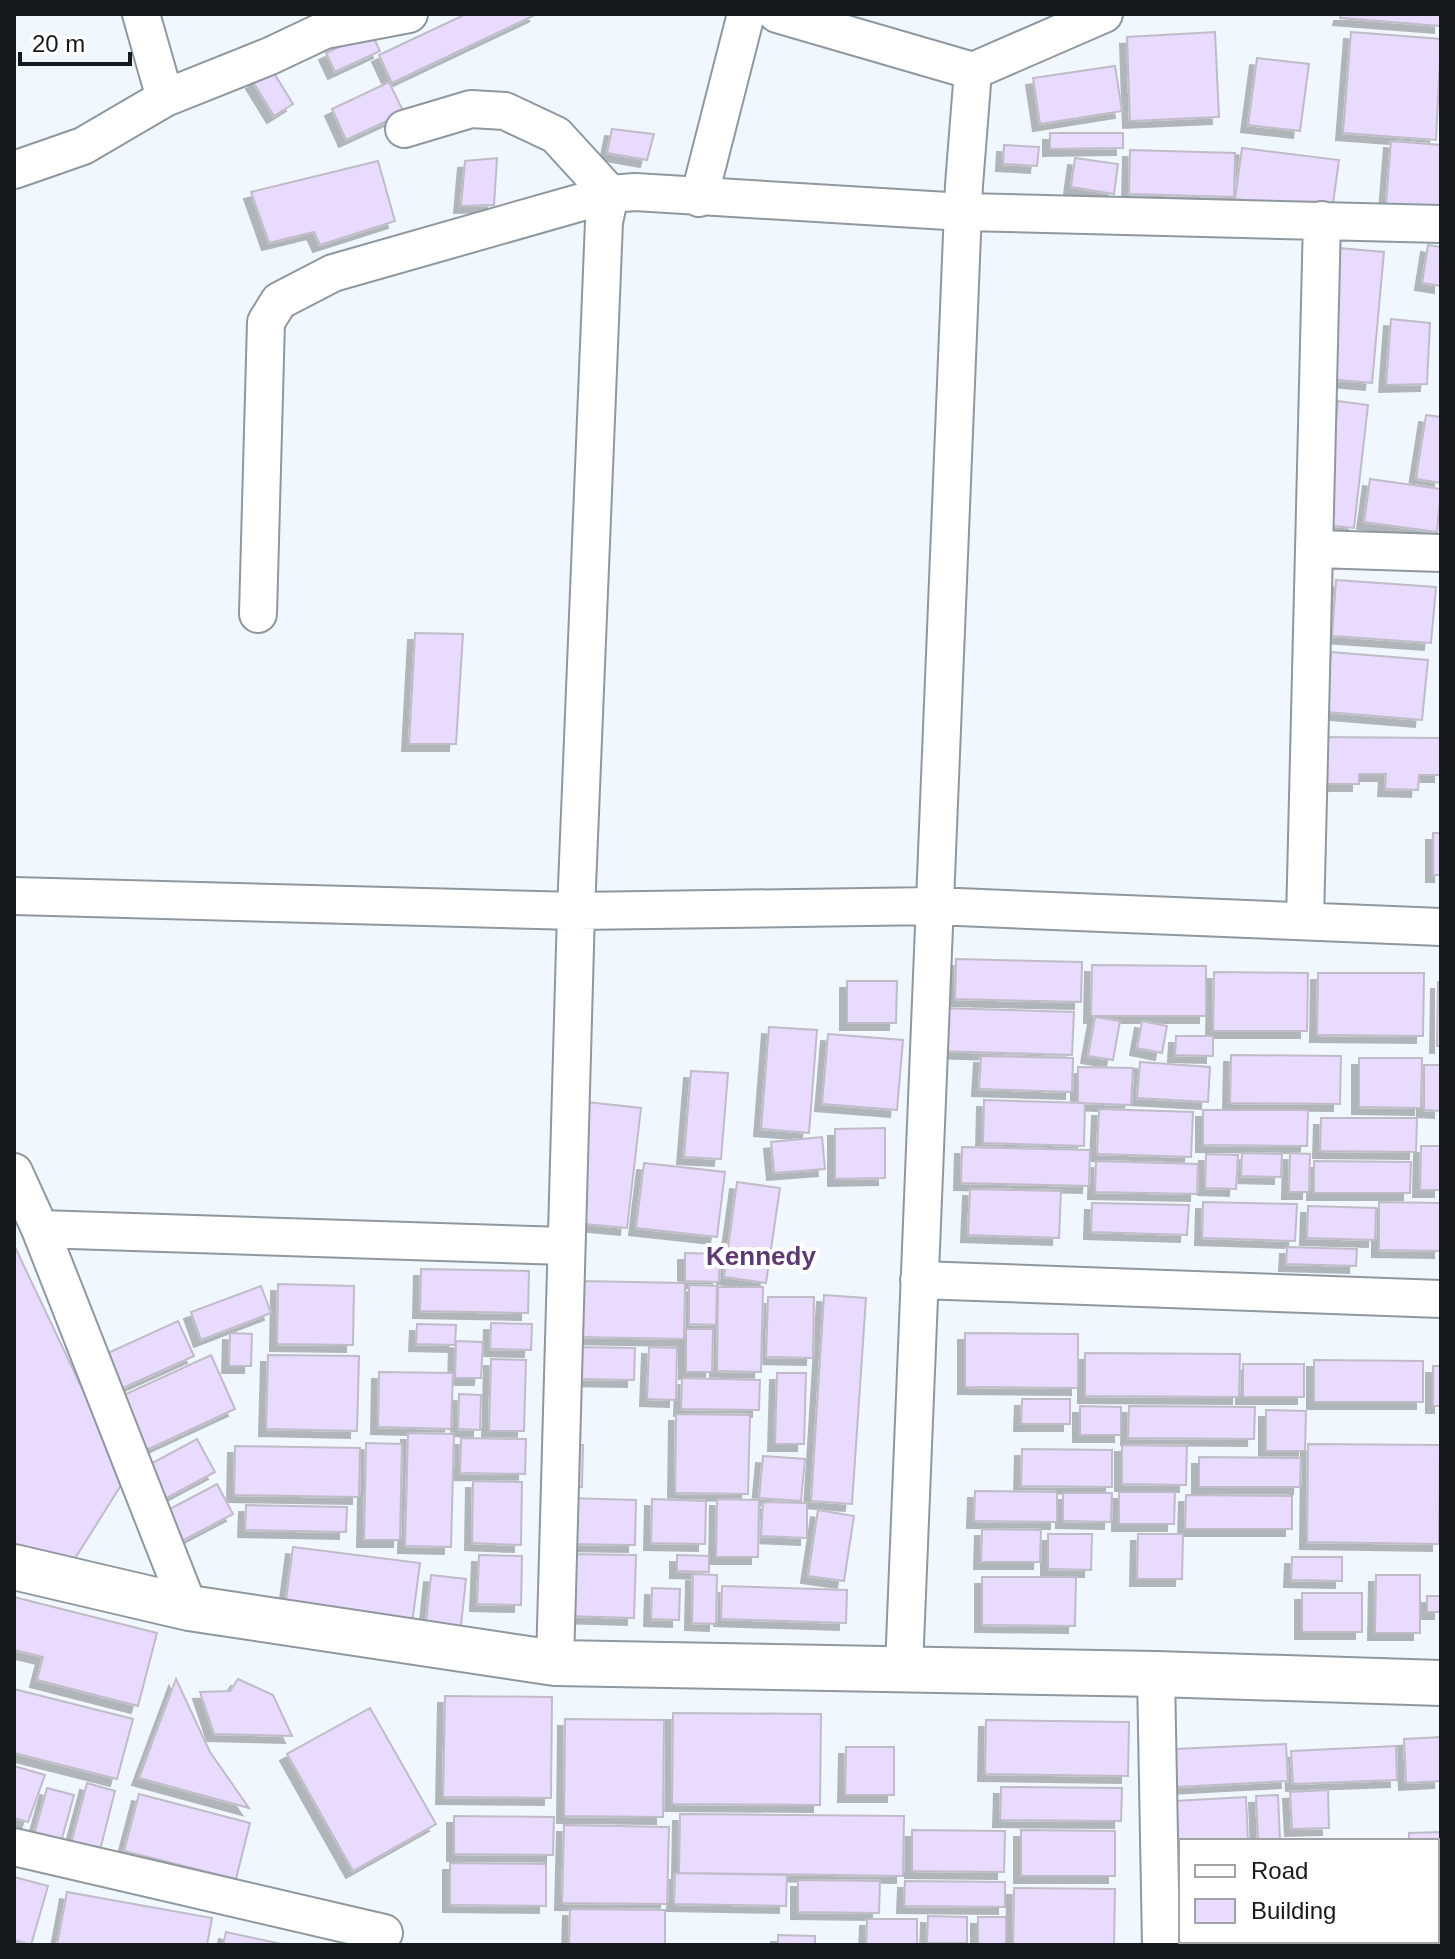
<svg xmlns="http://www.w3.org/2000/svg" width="1455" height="1959" viewBox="0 0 1455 1959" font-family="Helvetica,sans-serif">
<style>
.building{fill:#e9daff;stroke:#c0bcc7;stroke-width:2;filter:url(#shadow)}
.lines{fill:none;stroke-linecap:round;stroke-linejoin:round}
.street-casing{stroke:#8f979f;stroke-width:40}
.secondary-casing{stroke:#8f979f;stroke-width:48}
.street{stroke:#fff;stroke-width:36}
.secondary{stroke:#fff;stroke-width:44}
.labels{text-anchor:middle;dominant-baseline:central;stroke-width:8;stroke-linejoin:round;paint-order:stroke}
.neighbourhood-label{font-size:26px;font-weight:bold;fill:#5d3a73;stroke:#fff}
</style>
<defs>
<filter id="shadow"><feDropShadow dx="-7" dy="7" stdDeviation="0" flood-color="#0004"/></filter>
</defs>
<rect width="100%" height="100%" fill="#f0f7fe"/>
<path class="building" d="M466 14H537L392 83 379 55Z
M1341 14H1441V26L1340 18Z
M371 32 380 51 335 72 326 53Z
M1215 32 1219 117 1130 121 1127 37Z
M1351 32 1441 39 1436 140 1343 133Z
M1257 58 1309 64 1300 131 1248 125Z
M1115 66 1122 111 1040 124 1033 78Z
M272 70 293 104 274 116 253 82Z
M389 82 404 113 346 140 332 109Z
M612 129 654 134 647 160 607 153Z
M1050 133H1123V148L1050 149Z
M1391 141 1441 145V219L1385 215Z
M1004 145 1039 147 1037 166 1003 164Z
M1242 148 1339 160 1332 211 1235 199Z
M1130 150 1235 153 1234 197 1129 194Z
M497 158 494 205 461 206 465 161Z
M1075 158 1118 164 1114 194 1071 187Z
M378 161 395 221 320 245 314 232 269 243 251 192Z
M1428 245 1441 247V286L1422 283Z
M1339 248 1384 252 1372 383 1327 379Z
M1391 319 1430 323 1427 384 1386 385Z
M1338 401 1368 405 1354 528 1324 525Z
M1426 415 1441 417V483L1416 479Z
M1370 479 1441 489 1437 532 1364 522Z
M1336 580 1436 587 1431 643 1332 636Z
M415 633 463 634 456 744H409Z
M1331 652 1428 660 1422 720 1326 712Z
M1320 737 1441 738V775H1419L1418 790 1385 789 1386 774H1359V784H1320Z
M1433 833H1441V875H1433Z
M956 959 1082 962 1081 1002 955 999Z
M1092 965 1206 966V1016H1091Z
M1214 972 1308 973 1307 1031H1213Z
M1318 973H1424L1423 1036 1317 1035Z
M847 981H897L896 1023H847Z
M1438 982H1441V1046H1437Z
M939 1008 1074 1012 1072 1055 938 1051Z
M1095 1017 1120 1021 1113 1060 1088 1056Z
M1142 1021 1167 1026 1162 1053 1137 1048Z
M769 1027 817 1030 809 1133 761 1129Z
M828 1034 903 1040 897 1110 822 1104Z
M1176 1036H1213V1056L1175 1055Z
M1231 1055 1341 1056 1340 1104 1230 1103Z
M981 1056 1073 1058 1072 1092 979 1089Z
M1359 1058H1422L1421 1108 1359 1107Z
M1140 1062 1210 1067 1208 1102 1137 1098Z
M1424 1065H1441V1111L1424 1110Z
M1078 1067 1133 1068 1131 1105 1078 1103Z
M691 1071 728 1073 721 1159 684 1157Z
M984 1100 1085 1103 1084 1146 983 1143Z
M587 1102 641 1108 627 1228 574 1223Z
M1099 1109 1193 1112 1191 1157 1097 1154Z
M1203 1110H1308L1307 1146 1203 1145Z
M1321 1118H1417L1416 1152 1320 1151Z
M885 1128V1178L835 1179V1129Z
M822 1137 825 1169 774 1173 771 1142Z
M1421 1146H1441V1190H1420Z
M962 1147 1090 1150 1089 1186 961 1183Z
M1242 1153 1282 1154 1281 1177 1241 1176Z
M1290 1153 1310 1154 1309 1192H1289Z
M1206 1154 1238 1155 1236 1189 1205 1188Z
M1096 1161 1198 1164 1197 1194 1095 1192Z
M1314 1161 1411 1162 1410 1193H1314Z
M644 1163 725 1172 717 1237 636 1228Z
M737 1182 780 1188 766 1283 724 1277Z
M970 1189 1061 1191 1059 1238 968 1235Z
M1203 1202 1297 1204 1295 1241 1202 1238Z
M1379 1202 1441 1203V1251L1379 1250Z
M1092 1203 1189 1205 1187 1235 1091 1232Z
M1308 1206 1376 1208 1375 1240 1307 1238Z
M14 1245 125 1479 74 1560 14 1546Z
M1287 1247 1357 1249 1356 1266 1286 1264Z
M685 1253 720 1254 719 1282 685 1281Z
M421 1269 529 1271 528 1313 420 1311Z
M579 1281 685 1283 684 1339 577 1337Z
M278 1284 354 1286 353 1345 277 1344Z
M689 1285 717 1286 716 1325 689 1324Z
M261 1286 271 1313 201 1340 191 1312Z
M718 1287H763L761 1372 717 1371Z
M824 1295 866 1298 852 1504 811 1501Z
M768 1297H814L813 1358 766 1357Z
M178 1321 194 1356 114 1392 97 1358Z
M491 1323 532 1324 531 1350 490 1349Z
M417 1324 456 1325 455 1345 416 1344Z
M686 1329H713L712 1372H686Z
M230 1333 252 1334 251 1366H229Z
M965 1333 1078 1334V1388L965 1387Z
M456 1341 483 1342 481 1378H455Z
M572 1347 635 1348 634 1380 571 1379Z
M649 1347 677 1348 676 1400 647 1399Z
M1085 1353 1240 1354 1239 1397 1085 1396Z
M211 1355 235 1409 138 1454 113 1400Z
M268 1355 359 1356 357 1431 266 1429Z
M491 1359 526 1360 524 1431H489Z
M1314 1360 1423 1361V1402H1314Z
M1243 1364H1304V1397H1243Z
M1433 1366H1441V1406H1433Z
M379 1372 453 1373 451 1429 378 1427Z
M777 1373H806L804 1444H775Z
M682 1378 760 1380 759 1410 681 1409Z
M459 1394 481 1395 480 1430 458 1429Z
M1022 1399H1070V1424H1021Z
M1080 1406 1121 1407V1435H1080Z
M1129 1406 1255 1407 1254 1439 1128 1438Z
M1266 1410 1306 1411 1305 1451H1266Z
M676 1414 750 1415 748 1494 675 1493Z
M408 1433 454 1434 451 1547 405 1546Z
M461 1438 526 1439 525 1474 460 1473Z
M197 1439 215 1472 163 1500 145 1467Z
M366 1443 402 1444 400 1540H364Z
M1308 1444 1440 1445 1439 1544 1307 1542Z
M566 1445H583L582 1487H565Z
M1122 1445 1187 1446 1186 1485 1122 1484Z
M235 1446 360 1448 359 1497 234 1495Z
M1022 1449 1112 1450V1487L1021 1486Z
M763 1456 805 1459 801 1501 759 1498Z
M1199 1457 1301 1458 1300 1487H1199Z
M473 1481 522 1482 521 1545 472 1543Z
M217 1484 233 1514 180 1542 164 1512Z
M975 1491 1057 1492V1522L974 1521Z
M1119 1492H1175L1174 1524H1119Z
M1063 1493H1112L1111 1522 1063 1521Z
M1186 1495 1292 1496V1529H1185Z
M567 1498 636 1500 635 1545 566 1544Z
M652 1499 706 1501 705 1544 651 1543Z
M717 1499 759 1500 758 1557H716Z
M763 1502 807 1503V1538L761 1536Z
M246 1505 347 1507 346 1532 245 1530Z
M818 1510 854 1516 844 1581 808 1576Z
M982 1529 1041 1530 1040 1562H981Z
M1048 1534H1092L1091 1570 1048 1569Z
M1138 1534H1183L1182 1579H1137Z
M293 1547 420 1563 412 1624 285 1607Z
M568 1554 636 1555 634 1618 567 1616Z
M479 1555 522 1556 521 1605 477 1604Z
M677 1555 709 1556V1572L677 1571Z
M1292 1557H1342V1581L1291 1580Z
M693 1574 717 1575 716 1624 692 1623Z
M431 1575 466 1579 460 1635 425 1632Z
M1376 1575H1420V1633H1375Z
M982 1577H1076L1075 1626 982 1625Z
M722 1586 847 1590 846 1623 721 1619Z
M652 1588 680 1589 679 1620 651 1619Z
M1302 1593H1362V1632H1302Z
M1427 1596H1441V1612H1427Z
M14 1597 157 1633 138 1706 37 1680 43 1657 14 1650Z
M176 1679 210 1752 249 1808 139 1778Z
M238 1679 273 1695 292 1736 214 1734 200 1692 230 1691Z
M14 1689 133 1719 117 1779 14 1753Z
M445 1696 552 1697 551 1798 443 1797Z
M370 1708 436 1824 353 1871 287 1754Z
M673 1713 821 1714 820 1805 672 1804Z
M565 1719 664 1720 663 1817 564 1816Z
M986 1720 1129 1722 1128 1776 985 1774Z
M1441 1737V1781L1406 1783 1404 1739Z
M1286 1744 1288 1781 1177 1787 1175 1749Z
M1396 1746 1397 1780 1293 1784 1291 1751Z
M846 1747H894V1795H845Z
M14 1766 45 1775 28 1822 14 1818Z
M87 1783 115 1791 99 1854 70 1847Z
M1001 1787 1122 1788 1121 1821 1000 1820Z
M47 1788 74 1795 61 1842 34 1835Z
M1328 1790 1329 1828 1292 1829 1290 1792Z
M139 1794 250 1823 236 1879 124 1851Z
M1278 1795 1280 1841H1258L1256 1796Z
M1246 1797 1248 1841H1181L1178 1879 1175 1801Z
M680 1814 904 1816 903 1876 679 1873Z
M454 1816 554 1817 553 1855 454 1854Z
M564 1825 669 1827 667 1904 562 1903Z
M912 1830 1005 1831 1004 1872 912 1871Z
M1021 1830 1115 1831V1876H1021Z
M1441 1832V1940H1437V1841H1409V1833Z
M450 1863 546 1864V1906L450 1905Z
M675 1873 787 1875 786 1906 674 1904Z
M14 1877 48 1886 31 1945 14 1940Z
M798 1880 880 1881 879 1913 798 1912Z
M905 1881 1005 1882V1907L904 1906Z
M1014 1888 1115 1889 1114 1945H1013Z
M1174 1888H1181V1941H1255V1945H1177Z
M67 1892 212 1918 207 1945H57Z
M570 1909 665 1910V1945H569Z
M928 1916 967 1917V1943H927Z
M978 1917H1006V1945H978Z
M867 1919H917V1945H866Z
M226 1932 286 1945H223Z
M778 1935 815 1936V1945H778Z
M1289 1941H1393V1945H1289Z"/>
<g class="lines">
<defs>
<path id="street" d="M141 14 165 98
M777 14 973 71 1104 14
M404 129 471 109 505 111 556 135 610 194
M14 170 83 146 165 98 270 56 325 30 409 14
M699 198 746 14
M1317 549 1441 553
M258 614 266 322 279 301 333 273 610 194 635 192 964 212 1441 224
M14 896 576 911 934 906 1441 927
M1305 921 1322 220
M14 1172 40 1229 189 1608
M40 1229 565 1246
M919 1280 1441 1299
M555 1663 576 911 604 222 610 194
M904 1668 964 185 973 71
M1156 1674 1161 1945
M14 1847 384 1933"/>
<path id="secondary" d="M14 1567 189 1608 555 1663 1156 1674 1441 1683"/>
</defs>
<use href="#street" class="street-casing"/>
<use href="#secondary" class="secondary-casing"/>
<use href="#street" class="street"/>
<use href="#secondary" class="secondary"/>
</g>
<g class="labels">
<g class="neighbourhood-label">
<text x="761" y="1256">Kennedy</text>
</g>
</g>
<rect width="1455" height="1959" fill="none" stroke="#171a1d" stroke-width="32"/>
<rect x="1179" y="1839" width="260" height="104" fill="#ffffff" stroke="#a2a3a5" stroke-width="2"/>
<rect x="1195" y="1865" width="40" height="12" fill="#ffffff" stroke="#a2a3a5" stroke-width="2"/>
<text x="1251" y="1879" font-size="24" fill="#171a1d">Road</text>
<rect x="1195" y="1899" width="40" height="24" fill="#e9daff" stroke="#a2a3a5" stroke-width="2"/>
<text x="1251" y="1919" font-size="24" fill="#171a1d">Building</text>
<path d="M20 52v12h110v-12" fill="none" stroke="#171a1d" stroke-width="4"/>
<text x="32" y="52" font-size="24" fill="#171a1d" stroke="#ffffff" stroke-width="6" paint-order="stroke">20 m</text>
</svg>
